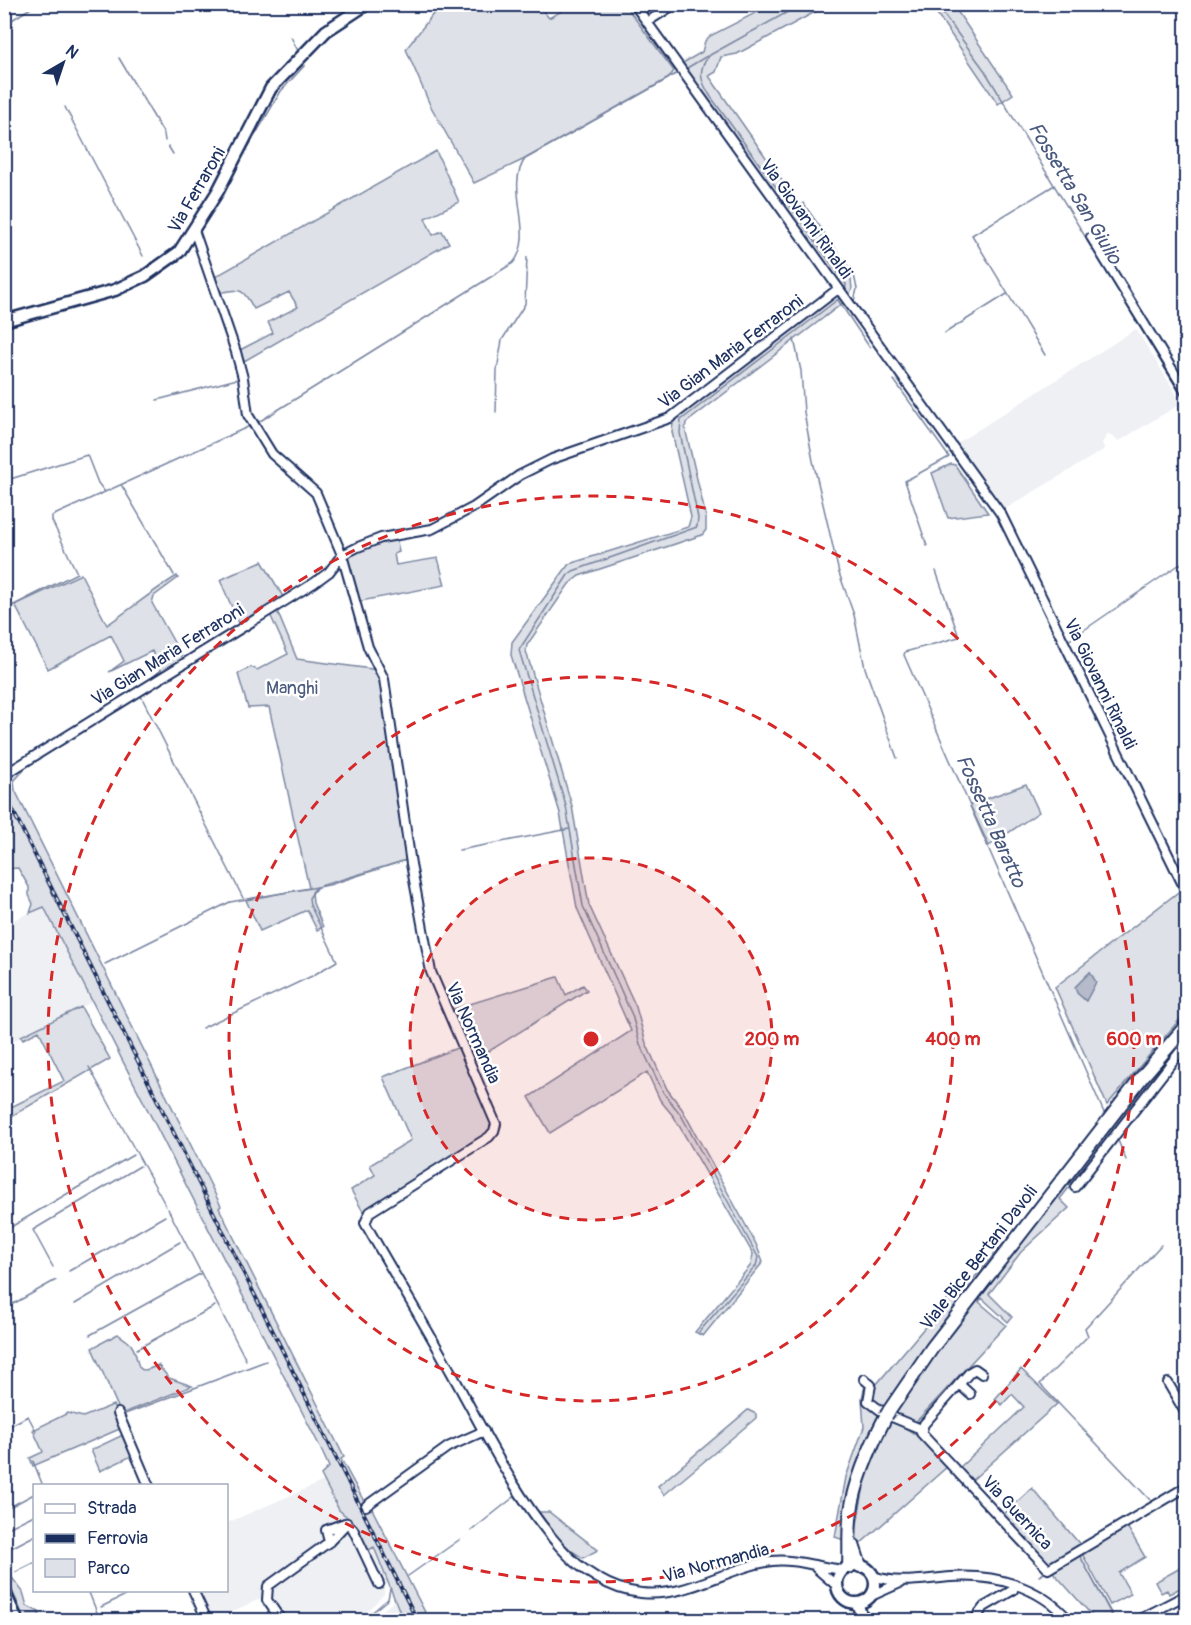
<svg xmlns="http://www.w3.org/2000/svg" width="1191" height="1625" viewBox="0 0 1191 1625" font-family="Pangolin,sans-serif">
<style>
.built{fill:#eff0f4}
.green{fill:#dee1e7;stroke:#7c88a2;stroke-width:1.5}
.water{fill:#b5bbca;stroke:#77839f;stroke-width:1.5}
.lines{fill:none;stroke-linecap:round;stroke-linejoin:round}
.stream{stroke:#77839f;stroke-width:1.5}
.minor-casing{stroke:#1b2f5e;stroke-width:12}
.major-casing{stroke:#1b2f5e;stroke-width:15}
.highway-casing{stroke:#1b2f5e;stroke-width:16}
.minor{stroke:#fff;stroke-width:8}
.major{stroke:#fff;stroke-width:10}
.highway{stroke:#fff;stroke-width:12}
.rail-casing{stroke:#1b2f5e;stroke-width:4}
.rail{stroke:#fff;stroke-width:1.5;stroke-dasharray:4.5;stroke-linecap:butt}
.highway-bridge-casing{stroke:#1b2f5e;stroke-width:16;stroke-linecap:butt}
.highway-bridge{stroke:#fff;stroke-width:12}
.ring{fill:none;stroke:#d62828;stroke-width:3;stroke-dasharray:10 8}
.labels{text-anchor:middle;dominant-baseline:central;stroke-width:5;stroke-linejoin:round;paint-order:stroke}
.street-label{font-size:18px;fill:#1b2f5e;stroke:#fff}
.park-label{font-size:18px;fill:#4c5c80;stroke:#fff}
.water-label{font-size:20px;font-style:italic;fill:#49597e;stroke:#fff}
.centre{fill:#d62828;stroke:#fff;stroke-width:3}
.ring-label{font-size:18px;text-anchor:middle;font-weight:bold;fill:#d62828;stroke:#fff;stroke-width:5;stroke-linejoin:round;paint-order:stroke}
</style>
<rect width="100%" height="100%" fill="#fff"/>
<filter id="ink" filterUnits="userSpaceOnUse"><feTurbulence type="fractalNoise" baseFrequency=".0167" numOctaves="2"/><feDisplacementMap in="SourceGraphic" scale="12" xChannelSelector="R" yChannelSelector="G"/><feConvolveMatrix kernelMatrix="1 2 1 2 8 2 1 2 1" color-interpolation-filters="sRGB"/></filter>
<g filter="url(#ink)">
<path class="built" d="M1136 329 1182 403 1119 441 1108 434 1102 443 1105 449 1005 509 956 444Z
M44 906 92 1002 5 1045V924Z
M324 1481 339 1510 354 1523 367 1550 374 1547 388 1583 384 1588V1594L369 1610 352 1620H284L268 1595 214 1620 200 1591 226 1590 227 1523Z
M394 1601 403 1620H371Z"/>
<path class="green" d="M440 5H538L549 18 572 5H625L674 71 668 79 525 159 474 183 430 105 406 49Z
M771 5H828L737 54 721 57 716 72 709 76 851 279 852 289 848 298 681 64 702 52 705 41 710 36Z
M931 5H953L1013 94 998 104Z
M436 151 459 202 425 218 433 235 442 231 449 243 239 364 236 352 273 333 268 322 298 307 289 292 254 309C242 287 242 289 217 293L213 278Z
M837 293 844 302 686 423 685 428 706 517V530L702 535 579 576 569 584 527 645 526 651 572 806 589 905 636 1007 646 1043 667 1089 682 1109 756 1244 763 1262 703 1336 695 1332 751 1265 753 1254 674 1117 660 1100 647 1072 550 1133 529 1097 631 1031 577 908 560 813 511 655 512 642 569 564 688 527 691 517 672 432 674 415Z
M951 464 955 465 988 513 948 518 932 473Z
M396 536 399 552 394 554 396 565 438 558 445 585 356 602 342 555Z
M262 561 285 600 275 606 297 659 379 670 410 859 317 887 312 892 313 903 323 927 317 930 307 910 260 931 246 900 309 888 269 707 248 708 238 674 251 667 257 670 288 654 268 610 241 628 220 580Z
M81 574 107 625C131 609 152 591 177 576L178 578 154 596 152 603 185 662 155 683 153 677 161 670 152 651 109 672 124 661 111 635 48 669 15 605Z
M22 768 24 770 14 781 15 790 221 1206 219 1208 344 1457 341 1459 366 1505 369 1503 429 1620H403L374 1547 367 1551 354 1523 339 1510 321 1475 329 1467 319 1445 44 907 30 913 33 904 29 895V887L18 868 5 869 4 778Z
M1026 784 1039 812 989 846 970 805Z
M1181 890 1186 902V1012L1107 1105 1055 987Z
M558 977 566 995 583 985 587 990 470 1063 494 1119V1131L366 1217 351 1190 375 1175 370 1165 411 1140 383 1077 462 1046 447 1011Z
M81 1007 110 1059 5 1120V1110L64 1081 39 1031 23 1039 21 1036Z
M1186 1035V1040L1060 1199 1069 1208 1021 1252 989 1294 1012 1317 1008 1322 982 1298 979 1302 1006 1325 914 1424 894 1414 939 1347 1119 1114Z
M1003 1244V1250L892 1396 877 1422 844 1540 835 1537 846 1477 864 1427 862 1398 866 1381 871 1399 876 1385 957 1289 958 1283 968 1290V1285Z
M118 1334C123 1338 129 1341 132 1346 141 1360 132 1379 158 1365L169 1378 192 1386 121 1414 92 1348Z
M1021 1369 1057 1404 970 1482 958 1469 1024 1407 1012 1394 1002 1405 995 1399Z
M113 1405 122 1428 33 1466 30 1458 43 1452 33 1430 68 1413 83 1417Z
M748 1410 756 1414V1418L664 1495 658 1486Z
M891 1419 923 1439 948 1466 859 1545 854 1541 865 1480Z
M125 1434 134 1455 100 1471 91 1450Z
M1032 1488 1083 1548 1125 1523 1145 1557 1119 1573 1131 1594 1110 1605 1080 1550 1048 1565 1003 1515Z
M537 1512H549L598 1550 583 1558C562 1546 550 1531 537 1512Z
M1079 1554 1114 1620H1096L1052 1571Z
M5 1555 9 1563 10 1575 23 1592 27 1606 39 1612 40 1620H25L5 1574Z
M1184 1566 1186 1585 1169 1594 1167 1590 1161 1593 1155 1582Z"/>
<path class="water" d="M1090 972 1096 982 1086 1001 1077 993 1075 987Z"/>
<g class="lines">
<path class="stream" d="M802 4 710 55C696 70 701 82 711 97L846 284 845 294
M936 4 985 71 1184 400
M4 25 37 4
M291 37 299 53
M119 58 164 134 165 141
M687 68 707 56
M65 107 143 256
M168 146 173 154
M236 168 281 91 305 65
M803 203 854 275 857 289 854 301 890 353
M215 277 226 310
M838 300 870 348
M945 333 1007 294
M794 339 801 371 804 412 813 461 839 573 854 615 865 668 897 758
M1045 355 972 235 1053 186
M900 367 954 442
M894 380 949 457 905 481 927 546
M157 400 241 378
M496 412 497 370 502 340 525 304 527 257
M257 423 513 263C537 235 504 188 525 159L676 74
M4 481 87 455 98 483 105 492
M122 486 174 575
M1020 541 1049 602
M936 571 959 637 905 652 904 655 1105 1115
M4 610 77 573 52 521V516L250 426
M1068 641 1186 560
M1081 669 1186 881
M140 694 243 898
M459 850 569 829
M105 964 230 902 329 885 406 860
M202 1028 312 976 337 961 310 905 309 898 316 888
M89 1067 166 1206
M1117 1138 1126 1160
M168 1209 246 1360
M4 1231 133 1155
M53 1267 33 1230 140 1166
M69 1271 165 1216
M75 1304 180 1242
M4 1309 56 1280
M699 1332 756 1266 758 1257 681 1115 663 1092 640 1044 632 1015 583 906 566 806 519 650 568 575 573 571 697 527 698 518 680 433 681 420 841 297
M90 1335 200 1274
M137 1349 215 1306
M4 1367 9 1375
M125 1414 266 1361
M4 1429 28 1416 36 1431
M33 1461 43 1486
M1152 1502 1040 1384 1088 1336 1085 1328 1161 1245
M4 1510 34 1494
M4 1530 34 1515
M471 1531 514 1497
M9 1549 34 1536
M1079 1554 1115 1620
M16 1572 34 1563
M408 1576 459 1540
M1039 1576 1046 1572
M88 1590 100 1620
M101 1607 136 1590
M363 1620 388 1599 390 1589"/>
<defs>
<path id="minor" d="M634 4 1001 514 1186 891
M647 22 675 4
M194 230 236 352 243 378 248 415 272 454 316 493 342 555 368 647 384 679 411 864 431 972 496 1124 494 1131 489 1137 370 1212 365 1223C395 1276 427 1328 456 1381 487 1437 517 1499 560 1547 580 1570 610 1590 641 1593 688 1598 727 1567 772 1561 794 1558 821 1568 844 1570
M1091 237 1186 392
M4 775 314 583 329 572 342 555 358 547 381 538 432 529 474 507 520 475 552 459 670 418 838 289
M1075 1187 1186 1044
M982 1374 975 1369 970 1372 924 1424 921 1433 1048 1569 1186 1487
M864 1379 871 1385 868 1401 880 1410
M1168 1383 1186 1414
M959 1384 970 1394
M118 1413 149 1486
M892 1417 921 1429
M366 1506 448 1447 484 1431
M329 1542 326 1530 345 1523
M816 1568 837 1586
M873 1576C900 1585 923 1579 951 1577 995 1574 1039 1586 1069 1620
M193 1590 207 1620
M871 1596 900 1583
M281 1620 267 1600 268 1586 329 1542 347 1523 353 1529 379 1584
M974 1620 984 1607 1013 1590
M1138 1620 1186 1595"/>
<path id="major" d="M4 321 115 290 145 276 179 252 218 191 271 88 326 31 367 4
M837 1584a19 19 0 1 1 38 0a19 19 0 1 1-38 0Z
M4 1591 17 1620
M857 1603 863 1620"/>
<path id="highway" d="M889 1411 932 1348 1142 1077 1186 1026
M853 1545 860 1566
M849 1567C850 1549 848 1529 851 1511 856 1478 871 1445 886 1416"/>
</defs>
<use href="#minor" class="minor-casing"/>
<use href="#major" class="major-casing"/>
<use href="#highway" class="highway-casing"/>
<use href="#minor" class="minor"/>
<use href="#major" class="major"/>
<use href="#highway" class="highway"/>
<defs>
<path id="rail" d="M4 793 417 1620"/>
</defs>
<use href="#rail" class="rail-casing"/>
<use href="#rail" class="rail"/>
<defs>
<path id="highway-bridge" d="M886 1416 889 1411"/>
</defs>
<use href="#highway-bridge" class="highway-bridge-casing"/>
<use href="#highway-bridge" class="highway-bridge"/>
</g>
</g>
<circle cx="591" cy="1039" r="181" fill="#d62828" fill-opacity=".12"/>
<g class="ring">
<circle cx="591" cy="1039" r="181"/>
<circle cx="591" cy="1039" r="362"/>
<circle cx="591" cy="1039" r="543"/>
</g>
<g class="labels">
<g class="street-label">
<text transform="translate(197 190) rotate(-60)">Via Ferraroni</text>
<text transform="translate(806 219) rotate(54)">Via Giovanni Rinaldi</text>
<text transform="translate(731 352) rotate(-37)">Via Gian Maria Ferraroni</text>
<text transform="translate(168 655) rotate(-32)">Via Gian Maria Ferraroni</text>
<text transform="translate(1100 684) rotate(64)">Via Giovanni Rinaldi</text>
<text transform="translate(473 1033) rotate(66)">Via Normandia</text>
<text transform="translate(979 1258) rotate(-52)">Viale Bice Bertani Davoli</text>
<text transform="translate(1017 1513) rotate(47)">Via Guernica</text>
<text transform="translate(716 1563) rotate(-15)">Via Normandia</text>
</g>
<g class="park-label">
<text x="292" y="688">Manghi</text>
</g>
<g class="water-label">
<text transform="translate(1075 193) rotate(59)">Fossetta San Giulio</text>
<text transform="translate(991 821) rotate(66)">Fossetta Baratto</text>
</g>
</g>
<circle cx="591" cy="1039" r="9" class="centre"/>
<g class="ring-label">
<text x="772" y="1045">200 m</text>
<text x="953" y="1045">400 m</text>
<text x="1134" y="1045">600 m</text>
</g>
<rect width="1191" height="1625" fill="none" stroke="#fff" stroke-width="24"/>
<rect x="12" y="12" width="1167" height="1601" fill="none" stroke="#1b2f5e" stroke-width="2" filter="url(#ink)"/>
<rect x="33" y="1484" width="195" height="108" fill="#ffffff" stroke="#a4acbf" stroke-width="1.5"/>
<rect x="45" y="1504" width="30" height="9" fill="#ffffff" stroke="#a4acbf" stroke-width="1.5"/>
<text x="87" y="1514" font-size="18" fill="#1b2f5e">Strada</text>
<rect x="45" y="1534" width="30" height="9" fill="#1b2f5e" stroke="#a4acbf" stroke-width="1.5"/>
<text x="87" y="1544" font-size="18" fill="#1b2f5e">Ferrovia</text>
<rect x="45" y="1559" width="30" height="18" fill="#dee1e7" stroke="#a4acbf" stroke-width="1.5"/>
<text x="87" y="1574" font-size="18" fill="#1b2f5e">Parco</text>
<g transform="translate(63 63) rotate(39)" stroke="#ffffff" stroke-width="4.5" paint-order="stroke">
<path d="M0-4.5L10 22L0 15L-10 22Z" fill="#1b2f5e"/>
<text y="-9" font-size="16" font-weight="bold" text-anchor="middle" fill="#1b2f5e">N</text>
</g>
</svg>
